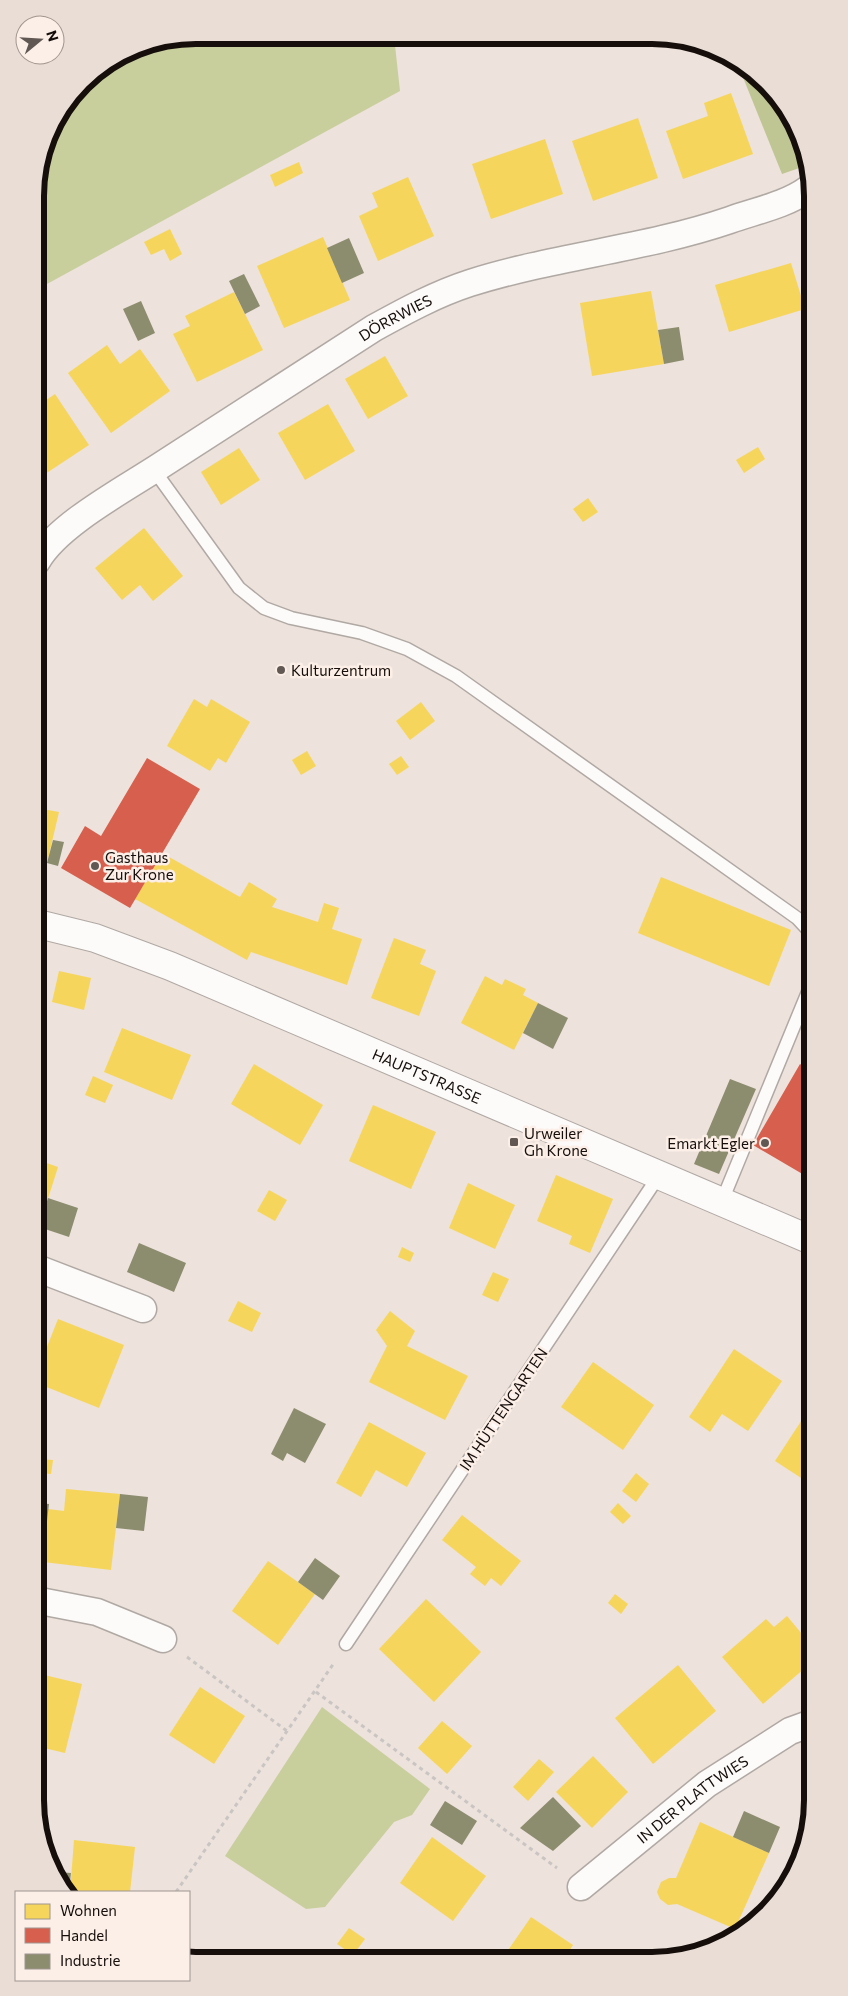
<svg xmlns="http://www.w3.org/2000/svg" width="848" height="1996" viewBox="0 0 848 1996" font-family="Commissioner,sans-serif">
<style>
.green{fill:#c8cf9d}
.forest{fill:#bfc693}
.homes{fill:#f6d55c}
.shops{fill:#d6604d}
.industry{fill:#8c8c6e}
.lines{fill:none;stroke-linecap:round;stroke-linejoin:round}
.stream{stroke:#72d2dd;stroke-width:10}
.service-casing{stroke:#b0a8a3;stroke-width:15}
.minor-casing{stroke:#b0a8a3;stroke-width:29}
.secondary-casing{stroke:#b0a8a3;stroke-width:30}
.path{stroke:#c9c5c3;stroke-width:3;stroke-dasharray:4 4;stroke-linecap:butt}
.service{stroke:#fcfbfa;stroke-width:12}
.minor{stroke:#fcfbfa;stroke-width:26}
.secondary{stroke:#fcfbfa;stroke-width:28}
.poi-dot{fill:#615854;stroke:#fcefe8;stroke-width:2}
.labels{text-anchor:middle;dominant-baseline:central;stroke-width:5;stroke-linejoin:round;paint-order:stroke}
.street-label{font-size:15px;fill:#150e0a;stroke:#fcefe8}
.poi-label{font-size:15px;fill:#150e0a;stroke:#fcefe8;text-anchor:start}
.rim{fill:none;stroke:#150e0a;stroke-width:6}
</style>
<rect width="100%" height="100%" fill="#ede2dc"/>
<path class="green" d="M196 35 394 36 400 91 36 290 35 185 51 125 90 75 135 47Z
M322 1707 430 1789 412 1815 394 1822 325 1907 306 1909 225 1856Z"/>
<path class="forest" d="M738 65 758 75 791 115 808 154V165L782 174Z"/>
<path class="homes" d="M731 93 753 154 683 179 666 131 708 116 704 103Z
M638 118 658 178 593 201 572 141Z
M545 139 563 194 491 219 472 164Z
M299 162 303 173 275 187 270 175Z
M408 177 434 236 378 261 359 216 378 207 372 193Z
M170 229 182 254 170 261 164 249 151 255 144 242Z
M323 237 350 300 284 328 257 266Z
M791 263 805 309 729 332 715 285Z
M651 291 664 364 592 376 580 303Z
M234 292 263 350 197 382 173 334 190 326 185 316Z
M107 345 120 364 140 349 170 391 111 433 68 373Z
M385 356 408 396 368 419 345 379Z
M55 394 89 445 36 480V407Z
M328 404 355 451 305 480 278 433Z
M758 447 765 459 744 473 736 460Z
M239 448 260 480 221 505 201 472Z
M588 498 598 512 583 522 573 509Z
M144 528 183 576 153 601 140 585 122 600 95 568Z
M194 699 207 707 211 699 250 722 226 763 218 758 210 771 167 746Z
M421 702 435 721 410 740 396 721Z
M307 751 316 766 301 775 292 760Z
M401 756 409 767 397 775 389 764Z
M37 808 59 812 47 863 37 861Z
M162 853 240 897 249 882 277 899 272 907 318 922 324 903 339 908 332 929 362 939 347 985 251 952 247 960 135 899Z
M661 877 791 930 769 986 638 933Z
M394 938 426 950 420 964 436 971 419 1016 371 998Z
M59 971 91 978 84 1010 52 1002Z
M485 976 502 985 505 979 526 989 523 995 538 1003 514 1050 461 1023Z
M122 1028 191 1055 172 1100 104 1072Z
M254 1064 323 1105 300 1145 231 1104Z
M93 1076 113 1085 105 1103 85 1095Z
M373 1105 436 1132 411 1189 349 1161Z
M38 1160 58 1167 39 1227Z
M556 1175 613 1199 590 1253 569 1244 572 1236 537 1221Z
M468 1183 515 1205 495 1249 449 1228Z
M269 1190 287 1200 275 1221 257 1211Z
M402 1247 414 1253 410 1262 398 1257Z
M493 1272 509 1279 498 1302 482 1295Z
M238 1301 261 1313 252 1332 228 1321Z
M390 1311 415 1331 407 1346 468 1376 445 1420 369 1382 387 1346 376 1330Z
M58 1319 124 1345 99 1408 39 1384V1367Z
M734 1349 782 1381 748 1431 722 1414 710 1432 689 1417Z
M593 1362 654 1405 623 1450 561 1407Z
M811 1406 812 1485 775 1461Z
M369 1422 426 1453 407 1487 376 1470 361 1497 336 1483Z
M39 1459 53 1460 51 1474 39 1473Z
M636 1473 649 1484 636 1502 622 1491Z
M66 1489 120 1494 111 1570 43 1562 48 1509 64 1511Z
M618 1503 631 1516 623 1524 610 1512Z
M462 1515 521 1561 501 1586 491 1578 485 1586 470 1574 476 1567 442 1540Z
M268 1561 315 1594 278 1645 232 1611Z
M615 1594 628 1604 621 1614 608 1603Z
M426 1599 481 1652 434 1702 379 1649Z
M787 1616 802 1634 806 1630 812 1637V1671L810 1673 805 1668 763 1704 722 1657 766 1619 774 1627Z
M678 1665 716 1711 653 1764 615 1718Z
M40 1674 82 1684 65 1753 40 1747Z
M200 1687 245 1716 214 1764 169 1735Z
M442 1721 472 1746 447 1774 418 1748Z
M593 1756 628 1792 592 1828 556 1792Z
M539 1759 554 1772 528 1801 513 1787Z
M700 1822 769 1853 735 1929 677 1904 668 1905 660 1899 657 1892 661 1882 669 1878H676Z
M432 1837 486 1876 453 1921 400 1883Z
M74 1840 135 1847 130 1892H70Z
M531 1917 573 1945 566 1956H504Z
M349 1928 365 1939 353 1955 337 1944Z"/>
<path class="shops" d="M147 758 200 789 130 908 61 868 85 826 101 836Z
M800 1064 810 1071 811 1179 753 1145Z"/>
<path class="industry" d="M349 238 364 273 342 283 327 248Z
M244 274 260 306 245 314 229 281Z
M141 301 155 333 138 341 123 309Z
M679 327 684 360 664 364 658 330Z
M53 840 64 842 58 866 47 863Z
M538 1003 568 1018 553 1049 523 1033Z
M730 1079 756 1089 719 1174 694 1164Z
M48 1198 78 1208 69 1237 39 1227Z
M139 1243 186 1263 174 1292 127 1272Z
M294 1408 326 1424 305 1463 287 1453 283 1461 271 1454Z
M120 1494 148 1497 144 1531 116 1528Z
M39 1503 49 1504 44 1547 40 1546Z
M315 1558 340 1576 323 1600 298 1582Z
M553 1797 581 1826 553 1851 520 1828Z
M445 1801 477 1821 462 1845 430 1825Z
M744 1811 780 1827 769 1853 733 1837Z
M58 1872 71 1873 69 1890Z"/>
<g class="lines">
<path class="stream" d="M798 131 808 156"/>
<defs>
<path id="service" d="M154 470 239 588 264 608 291 618 362 633 407 649 456 676 797 918 810 932
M722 1201 810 987
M346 1644 660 1174"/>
<g id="minor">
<path id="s1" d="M37 561C58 524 127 488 163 464 233 419 303 373 374 328 405 311 436 294 470 283 555 256 645 249 730 220 755 211 786 205 808 189"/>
<path d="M39 1269 143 1309"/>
<path d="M40 1601 97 1612 163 1639"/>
<path id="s2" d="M581 1887 707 1784 790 1731 812 1723"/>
</g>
<g id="secondary">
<path id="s3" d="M38 924 95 938 170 966 811 1240"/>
</g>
</defs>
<use href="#service" class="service-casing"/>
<use href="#minor" class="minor-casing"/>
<use href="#secondary" class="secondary-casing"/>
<path class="path" d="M187 1657 287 1731
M316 1692 557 1868
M176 1892 334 1663"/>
<use href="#service" class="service"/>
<use href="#minor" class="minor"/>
<use href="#secondary" class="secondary"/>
</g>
<g class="poi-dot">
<circle cx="281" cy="670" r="5"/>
<circle cx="95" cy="866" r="5"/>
<rect x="509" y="1137" width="10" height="10" rx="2.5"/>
<circle cx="765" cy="1143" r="5"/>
</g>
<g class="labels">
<g class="street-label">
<text stroke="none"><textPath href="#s1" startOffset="435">DÖRRWIES</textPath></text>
<text stroke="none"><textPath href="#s3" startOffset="418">HAUPTSTRASSE</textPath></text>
<text transform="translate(503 1409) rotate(-56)">IM HÜTTENGARTEN</text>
<text stroke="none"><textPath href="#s2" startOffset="142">IN DER PLATTWIES</textPath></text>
</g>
<g class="poi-label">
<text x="291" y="670">Kulturzentrum</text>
<text x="105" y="857">Gasthaus<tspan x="105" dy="17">Zur Krone</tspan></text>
<text x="524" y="1133">Urweiler<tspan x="524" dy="17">Gh Krone</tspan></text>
<text x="755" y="1143" text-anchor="end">Emarkt Egler</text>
</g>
</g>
<path d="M0 0H848V1996H0ZM196 44H652A152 152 0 0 1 804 196V1800A152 152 0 0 1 652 1952H196A152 152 0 0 1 44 1800V196A152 152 0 0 1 196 44Z" fill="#eaddd6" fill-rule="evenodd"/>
<path class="rim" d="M196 44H652A152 152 0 0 1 804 196V1800A152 152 0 0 1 652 1952H196A152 152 0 0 1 44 1800V196A152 152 0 0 1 196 44Z"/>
<rect x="15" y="1891" width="175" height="90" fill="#fcefe8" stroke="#a0958f"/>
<rect x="25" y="1904" width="25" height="15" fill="#f6d55c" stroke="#a0958f"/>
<text x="60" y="1916" font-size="15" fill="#150e0a">Wohnen</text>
<rect x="25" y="1928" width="25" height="15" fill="#d6604d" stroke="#a0958f"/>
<text x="60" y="1941" font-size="15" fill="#150e0a">Handel</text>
<rect x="25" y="1954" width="25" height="15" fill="#8c8c6e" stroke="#a0958f"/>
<text x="60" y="1966" font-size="15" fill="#150e0a">Industrie</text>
<g transform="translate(40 40) rotate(72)"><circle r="24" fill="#fcefe8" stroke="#a0958f"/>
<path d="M0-4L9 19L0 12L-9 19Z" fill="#615854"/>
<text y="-8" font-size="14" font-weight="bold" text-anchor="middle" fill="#150e0a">N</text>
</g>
</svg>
